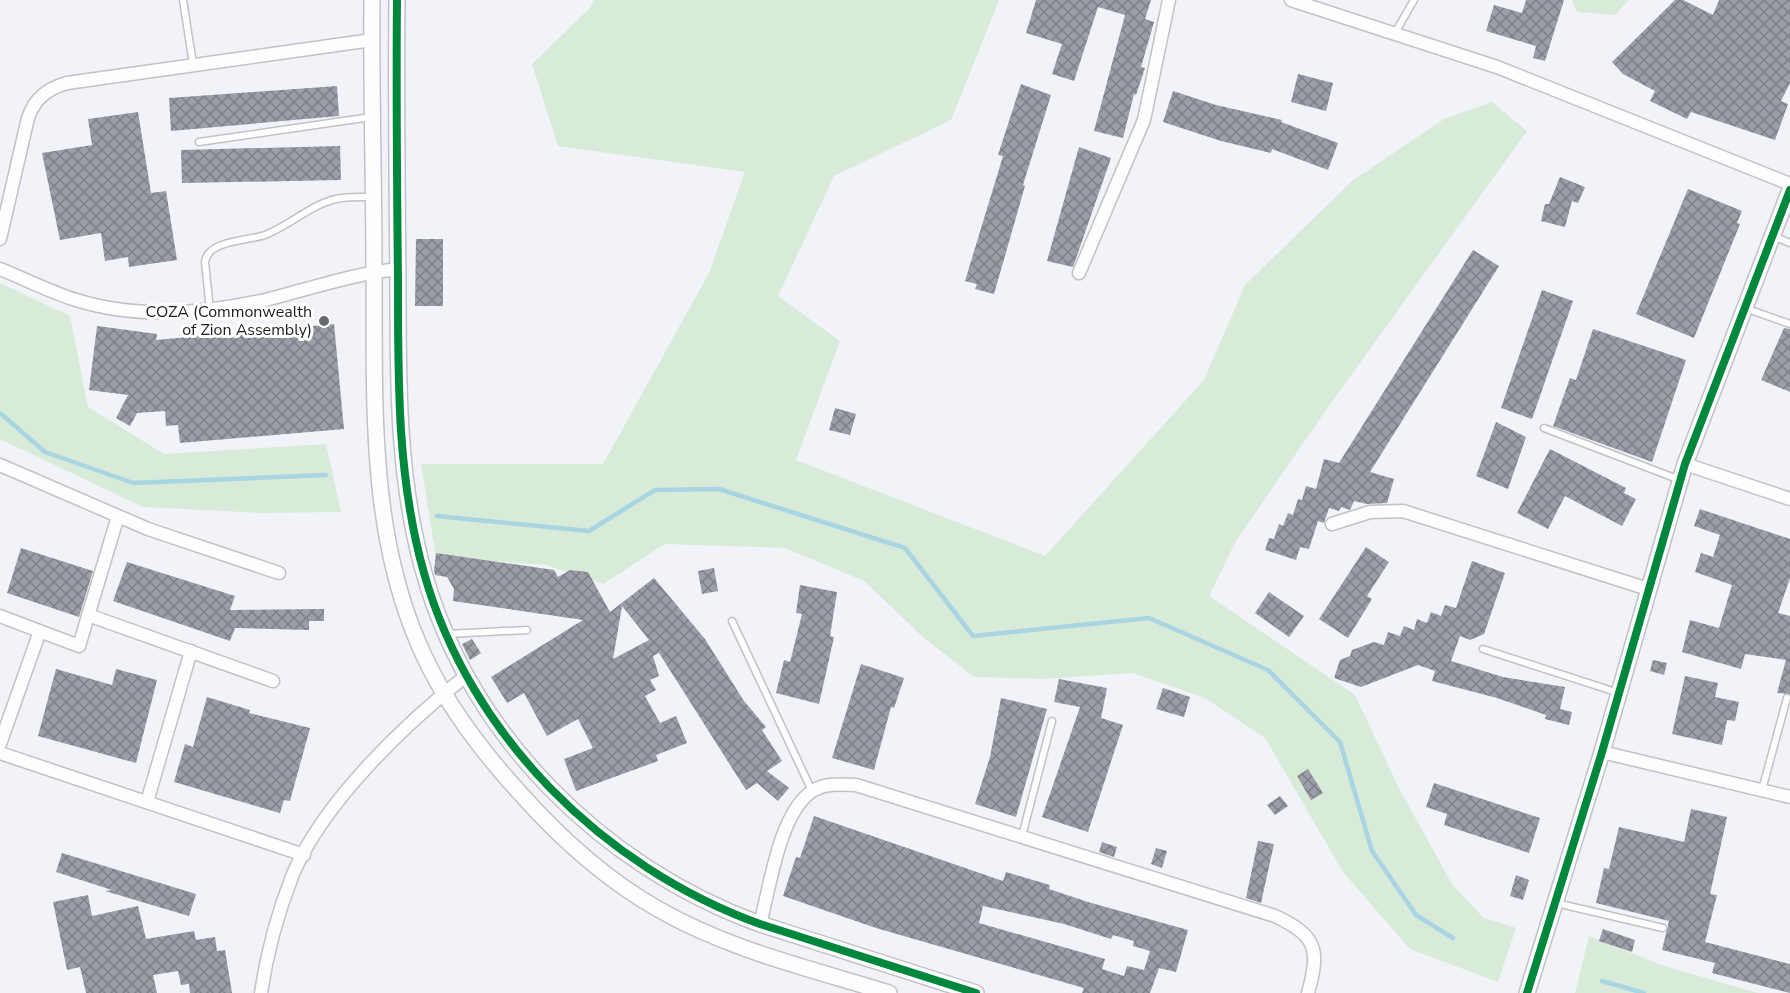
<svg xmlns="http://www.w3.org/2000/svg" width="1790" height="993" font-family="'Nunito Sans',sans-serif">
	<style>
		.grass { fill: #d8ebd9 }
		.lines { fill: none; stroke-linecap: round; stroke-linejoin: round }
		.stream { stroke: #a9d4e1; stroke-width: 4.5 }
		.building { fill: url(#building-cross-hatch); fill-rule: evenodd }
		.service-casing { stroke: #c0c2c5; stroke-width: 9 }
		.minor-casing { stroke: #c0c2c5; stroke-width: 15 }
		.tertiary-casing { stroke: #c0c2c5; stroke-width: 18 }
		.service { stroke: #fdfdfe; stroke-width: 6 }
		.minor { stroke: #fdfdfe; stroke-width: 12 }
		.tertiary { stroke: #fdfdfe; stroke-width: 15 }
		.cycleway-casing { stroke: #fff; stroke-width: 11 }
		.cycleway { stroke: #00873e; stroke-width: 8 }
		.poi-dot { fill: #67696c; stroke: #fff; stroke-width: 2 }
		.labels { text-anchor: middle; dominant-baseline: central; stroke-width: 6; stroke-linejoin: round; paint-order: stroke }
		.poi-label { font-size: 16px; fill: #1d1e21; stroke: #fff; text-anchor: end }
	</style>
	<defs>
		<pattern id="building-cross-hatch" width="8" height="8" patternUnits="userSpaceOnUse" patternTransform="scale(1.5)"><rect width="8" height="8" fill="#9b9ea8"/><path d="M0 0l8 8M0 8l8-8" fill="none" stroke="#7e8088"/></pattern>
	</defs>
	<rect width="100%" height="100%" fill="#f1f3f8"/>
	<!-- grass -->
	<path class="grass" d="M594,0H999L951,120L834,176L778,296L840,341L796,460L1045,556L1204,380L1245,285L1352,181L1444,119L1492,102L1527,131L1326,410L1236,541L1209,596L1355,695L1399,788L1453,886L1484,918L1516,928L1498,982L1410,949L1343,872L1265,738L1205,698L1133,673L1045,679L974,677L924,638L864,581L785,548L665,544L603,584L546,565L436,557L421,464H603L709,273L745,172L558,146L532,64L591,7Z
		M1572,0H1629L1615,15L1577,12Z
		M0,283L70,316L88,407L164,454L326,444L341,512L262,513L143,507L0,439Z
		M1589,936L1661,965L1758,993H1575Z"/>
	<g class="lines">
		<!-- stream -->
		<path class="stream" d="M0,413L45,452L133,483L326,475
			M437,516L589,531L655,490L719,489L905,548L973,636L1149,618L1268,670L1340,742L1372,851L1416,915L1453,938
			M1602,981L1644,993"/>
	</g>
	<!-- building -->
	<path class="building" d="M1036,0H1151L1145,19L1154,22L1141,67L1145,68L1136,95L1134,94L1123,138L1094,131L1125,15L1098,7L1074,81L1052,74L1062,44L1026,33Z
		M1526,0H1564L1545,61L1533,58L1536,46L1486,31L1494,5L1522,13Z
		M1675,0H1683L1713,15L1719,0H1790V83L1781,101L1788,104L1775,140L1691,112L1687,119L1650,101L1655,91L1623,74L1612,62Z
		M1298,74L1333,83L1326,111L1291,102Z
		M1021,84L1051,95L1023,185L1025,186L994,294L975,289L977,284L965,281L1003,156L998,155Z
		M337,86L339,116L171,131L169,98Z
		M1173,91L1216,105L1282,120L1281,122L1338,143L1328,170L1272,149L1271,153L1221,141L1163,122Z
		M138,112L151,193L166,191L177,260L129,267L128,257L105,261L101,233L60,240L42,153L92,145L88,119Z
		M340,146L341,180L182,183L181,150Z
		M1079,147L1111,158L1073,267L1047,261Z
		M1560,177L1585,187L1578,203L1572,201L1565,227L1541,221L1545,204H1549Z
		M1688,189L1742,211L1737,223L1740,224L1694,338L1636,314Z
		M416,239H443V306H415Z
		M1473,250L1499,266L1370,472L1394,479L1387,503L1367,504L1354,501L1350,510L1341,507L1339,511L1329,508L1324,523L1318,521L1309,549L1300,547L1296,560L1265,550L1269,538L1274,539L1279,524L1283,526L1288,513L1293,515L1298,499L1302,500L1306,486L1316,489L1324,459L1339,463Z
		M1542,290L1573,301L1532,419L1501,408Z
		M334,324L344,429L180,443L178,425L166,426L165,411L137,413L130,426L116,418L128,395L89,390L97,326L157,334L156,340Z
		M1784,328L1790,329V392L1761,380Z
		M1593,329L1686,360L1652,462L1553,426L1570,378L1576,380Z
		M835,408L856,414L850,435L829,430Z
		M1496,422L1526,437L1508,489L1476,476Z
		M1550,449L1626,488L1624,493L1636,499L1622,526L1565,496L1548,529L1517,513Z
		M1700,509L1790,539V578L1778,613L1790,616V694L1777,693L1786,660L1745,654L1741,669L1682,652L1690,620L1719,628L1732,585L1695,572L1701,553L1713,557L1720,535L1694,526Z
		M1366,547L1389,562L1367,596L1372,599L1348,638L1319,619Z
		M21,548L93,571L79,617L7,593Z
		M436,553L554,570L558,577L570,570L588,572L610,612L654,578L705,639L744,701L766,727L762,730L782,761L767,771L789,788L778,801L757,783L746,790L659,653L653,656L659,676L650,680L656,690L645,696L660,723L676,716L687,743L656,755L658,761L576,791L564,759L593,748L578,719L547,736L524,693L507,703L491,677L583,620L453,601L454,589L447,577L435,575L434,571ZM622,606L649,640L613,659Z
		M1472,561L1505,573L1484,634L1470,640L1460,636L1451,661L1503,677L1565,687L1560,709L1572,712L1569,725L1545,719L1546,715L1497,698L1432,681L1435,671L1418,665L1361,687L1334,678L1340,660L1350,656L1352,650L1374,642L1384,645L1388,632L1400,636L1404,626L1414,630L1417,619L1427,623L1431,612L1441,616L1445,605L1456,608Z
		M127,562L235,596L230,610L324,609V621H309V630L235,628L230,641L113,601Z
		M714,568L718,591L702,594L698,571Z
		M800,585L837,592L830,636L834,637L819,704L776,693L784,660L790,662L802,614L796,613Z
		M1269,592L1304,616L1289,637L1255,613Z
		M472,639L481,653L470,660L462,644Z
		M1653,660L1667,663L1664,675L1650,671Z
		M861,664L904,678L894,708L891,707L874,770L832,758Z
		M56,669L112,685L116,669L157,680L136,763L38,736Z
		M1685,676L1718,683L1715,697L1739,702L1735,721L1727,720L1722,745L1672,734Z
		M1059,679L1107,688L1101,718L1123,725L1088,832L1042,817L1080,707L1054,702Z
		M1163,688L1190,697L1184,717L1156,709Z
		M207,697L250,710L249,713L310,728L290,801L284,800L280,813L174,782L185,744L193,747Z
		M1001,698L1047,709L1016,817L975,804L990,757Z
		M1308,769L1323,793L1311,800L1297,776Z
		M1434,783L1540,818L1529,853L1444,825L1447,814L1426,807Z
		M1280,796L1288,806L1275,815L1267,805Z
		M1691,809L1727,817L1710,894L1717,895L1705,942L1790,964V993L1712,973L1715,963L1662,950L1669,921L1596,903L1604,868L1609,869L1619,827L1684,842Z
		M814,816L1003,881L1006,872L1050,885L1049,889L1088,902L1188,930L1176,972L1159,968L1150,993H1082L1084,988L876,928L783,896L796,857L800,858ZM983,906L1064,924L1111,939L1113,935L1134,941L1133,946L1150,951L1144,970L1127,966L1124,976L1102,969L1105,959L979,923Z
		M1258,841L1274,844L1261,903L1246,898Z
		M1102,842L1117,847L1114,857L1099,852Z
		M1156,848L1167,851L1162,868L1151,864Z
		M62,853L196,894L189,916L105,891L112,890L56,872Z
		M1516,875L1529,880L1523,900L1510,896Z
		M88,895L92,916L138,906L146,939L194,931L196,940L215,937L217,951L225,950L232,993H190L189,984L181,985L178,971L153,975L157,993H86L80,967L67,970L53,902Z
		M1603,929L1635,940L1632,952L1599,941Z"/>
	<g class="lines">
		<defs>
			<path id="service" d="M183,0L193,64
				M1395,33L1414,0
				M199,142L371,117
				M1773,236L1790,243
				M1745,308L1790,324
				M210,310L205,262C208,240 247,241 265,235C289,226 312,204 336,199C347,196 361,197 373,197
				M1544,428L1680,480
				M732,621L812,791
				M448,634L527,630
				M1483,649L1619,693
				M1762,790L1787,698
				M1022,836L1052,721
				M1556,903L1663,928"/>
			<path id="minor" d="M1291,0L1497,67L1790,184
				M0,239L28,118C35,98 47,89 67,83L372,40
				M0,269C25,279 50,292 76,300C137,319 203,314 265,300C309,289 352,274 398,269
				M1079,273L1144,120L1169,0
				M1685,464L1790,499
				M0,465L148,529L279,573
				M1332,524L1370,512L1403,511L1648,589
				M88,615L273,681
				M0,616L79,646L118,516
				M0,744L40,631
				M1602,752L1790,797
				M0,753L304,855
				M147,802L191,651
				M760,924C770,887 779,815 811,792C823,783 841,784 856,785L1275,916C1317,936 1320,949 1308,993
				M261,993C267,952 278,912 293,874C324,801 406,723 467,675"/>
			<path id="tertiary" d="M372,0C371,91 374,181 374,272C375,394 368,524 417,640C440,696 478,747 519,792C559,837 605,879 658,909C729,950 812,969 889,993
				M397,0C396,94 397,188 398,282C398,380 397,478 424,573C470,736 603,867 760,924L976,993
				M1527,993L1602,752L1685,464L1790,190"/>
		</defs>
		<!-- service casing -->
		<use href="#service" class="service-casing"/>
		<!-- minor casing -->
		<use href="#minor" class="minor-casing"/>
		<!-- tertiary casing -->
		<use href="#tertiary" class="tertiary-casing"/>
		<!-- service -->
		<use href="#service" class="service"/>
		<!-- minor -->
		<use href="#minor" class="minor"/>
		<!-- tertiary -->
		<use href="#tertiary" class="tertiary"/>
		<defs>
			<path id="cycleway" d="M397,0C396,94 397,188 398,282C398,380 397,478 424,573C470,736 603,867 760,924L976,993
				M1527,993L1602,752L1685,464L1790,190"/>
		</defs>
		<!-- cycleway casing -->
		<use href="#cycleway" class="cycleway-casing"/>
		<!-- cycleway -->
		<use href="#cycleway" class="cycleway"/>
	</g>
	<!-- markers -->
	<circle class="poi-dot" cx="324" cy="321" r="6"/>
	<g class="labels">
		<!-- poi labels -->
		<g class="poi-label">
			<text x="312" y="312">COZA (Commonwealth<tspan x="312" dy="18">of Zion Assembly)</tspan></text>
		</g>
	</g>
</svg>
